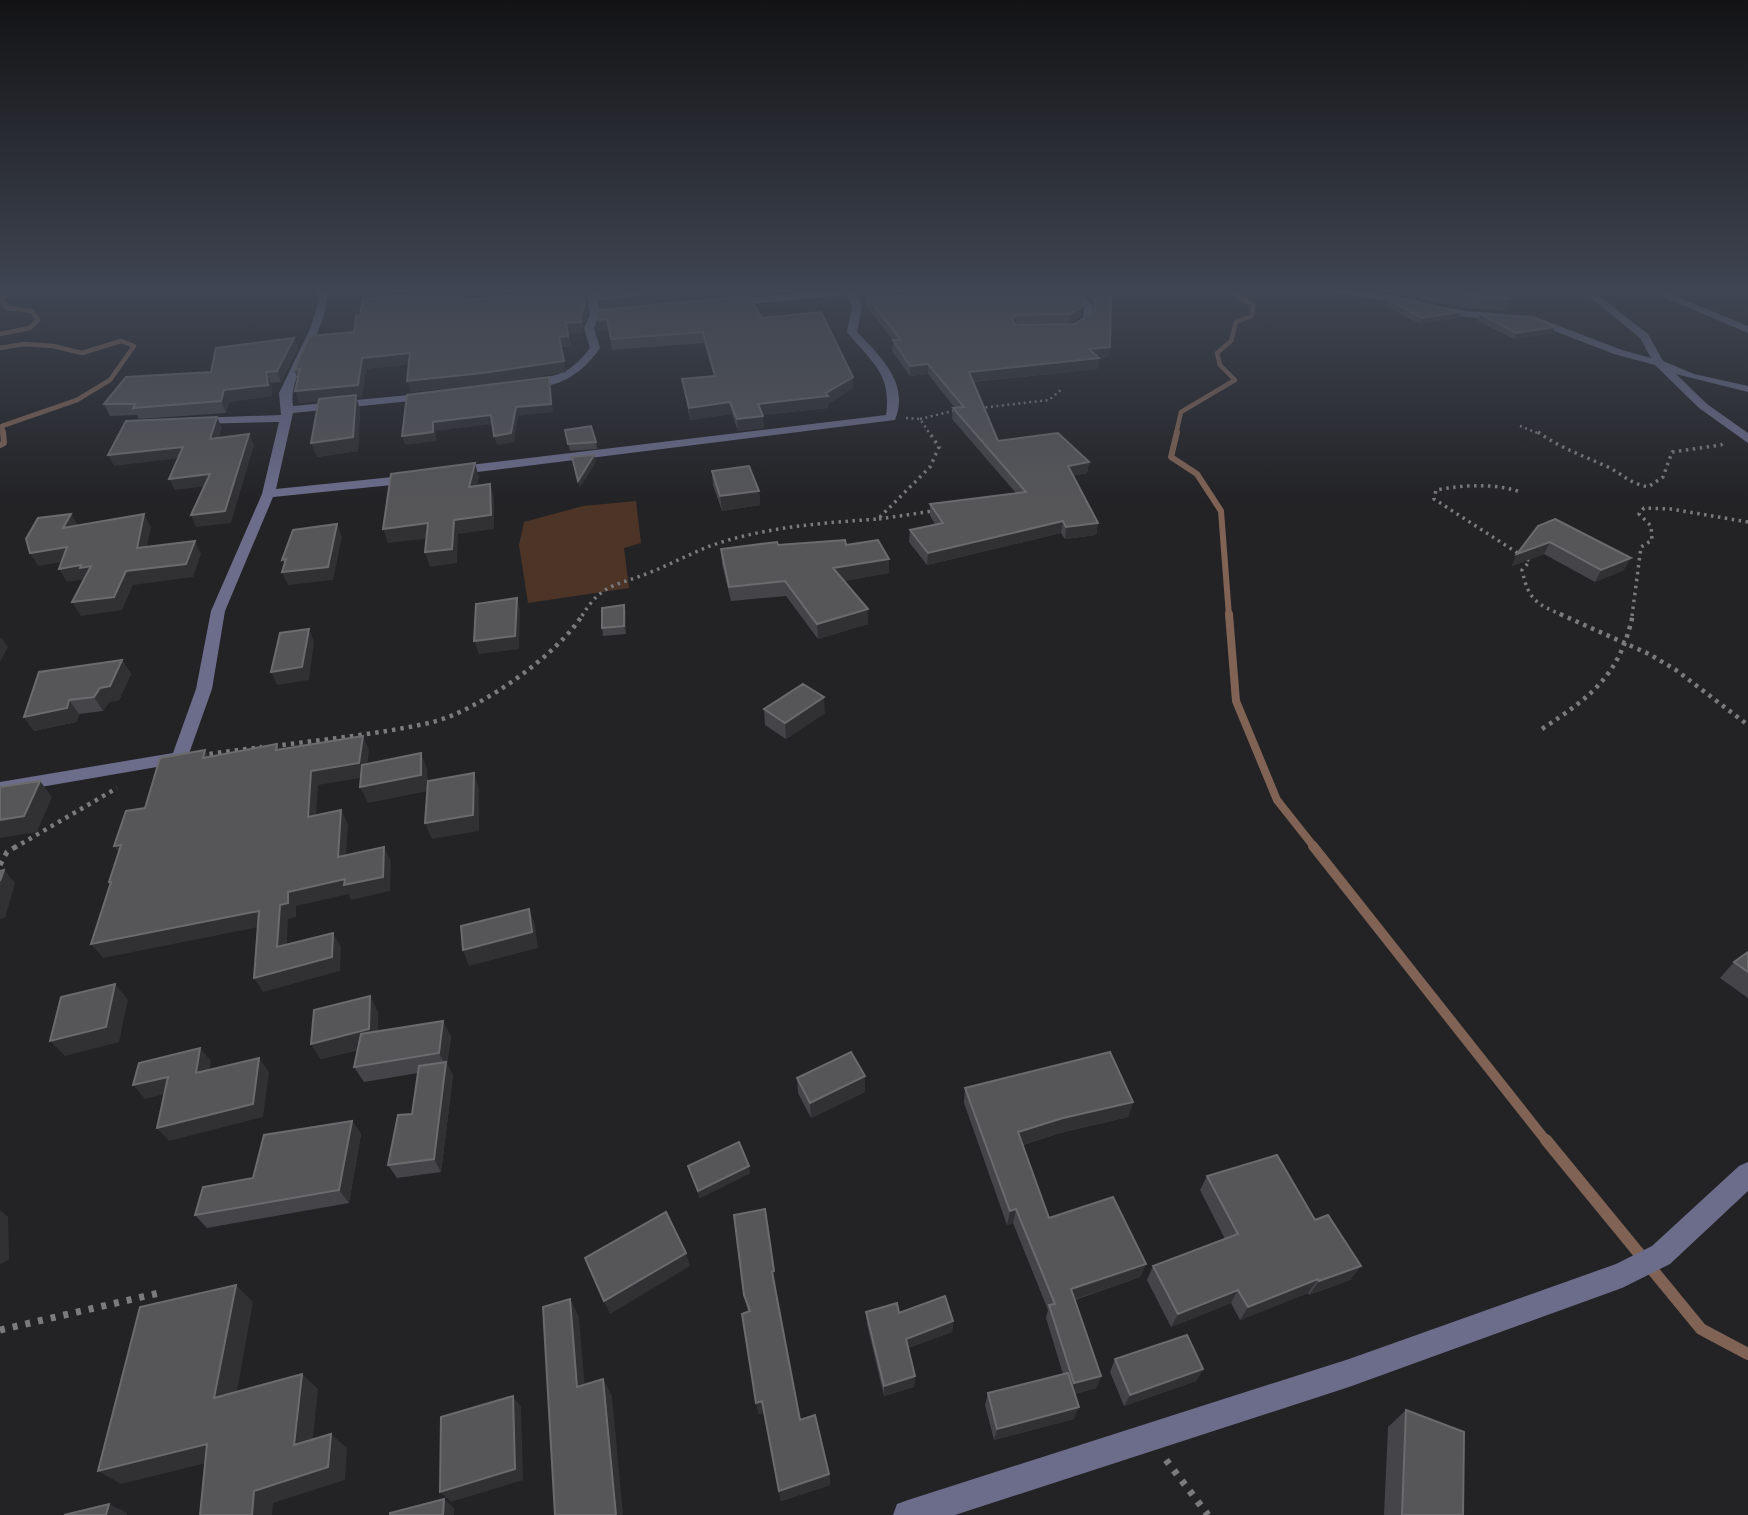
<svg xmlns="http://www.w3.org/2000/svg" width="1748" height="1515" font-family="'Exo 2',sans-serif">
	<style>
		.green { fill: #4c3427 }
		.lines { fill: none; stroke-linecap: round; stroke-linejoin: round }
		.stream-far4 { stroke: #806354; stroke-width: 4.5 }
		.stream-far3 { stroke: #806354; stroke-width: 6 }
		.stream-far2 { stroke: #806354; stroke-width: 8 }
		.stream-far1 { stroke: #806354; stroke-width: 10 }
		.stream { stroke: #806354; stroke-width: 12 }
		.path-far4 { stroke: #7b7b7e; stroke-width: 2.5; stroke-dasharray: 2 3.5; stroke-linecap: butt }
		.path-far3 { stroke: #7b7b7e; stroke-width: 3.5; stroke-dasharray: 2.5 4.5; stroke-linecap: butt }
		.path-far2 { stroke: #7b7b7e; stroke-width: 4.5; stroke-dasharray: 3.5 5; stroke-linecap: butt }
		.path-far1 { stroke: #7b7b7e; stroke-width: 5; stroke-dasharray: 4.5 6; stroke-linecap: butt }
		.path { stroke: #7b7b7e; stroke-width: 7; stroke-dasharray: 5 8; stroke-linecap: butt }
		.minor { fill: #6c6d8b; fill-rule: evenodd }
		.wall { fill: #454549 }
		.shaded-wall { fill: #313134 }
		.building { fill: #565659; stroke: #6b6b6e; stroke-width: 2 }
	</style>
	<rect width="100%" height="100%" fill="#232326"/>
	<!-- green -->
	<path class="green" d="M636,501L641,543L624,548L629,588L528,603L519,545L524,522L583,506Z"/>
	<g class="lines">
		<!-- stream-far4 -->
		<path class="stream-far4" d="M0,299L7,308L32,311L38,320L30,328L0,334
			M0,299L13,289
			M0,348L24,344L53,346L82,353L121,341L134,346L110,380L77,400L2,426L3,434
			M1176,434L1181,412L1235,380L1220,365L1217,353L1231,341L1236,322L1252,316L1253,305L1225,289"/>
		<!-- stream-far3 -->
		<path class="stream-far3" d="M1177,432L1171,457L1197,474L1221,511L1229,616
			M0,445L4,443L3,432"/>
		<!-- stream-far2 -->
		<path class="stream-far2" d="M1229,614L1236,701L1277,800L1315,848"/>
		<!-- stream-far1 -->
		<path class="stream-far1" d="M1313,846L1547,1142"/>
		<!-- stream -->
		<path class="stream" d="M1546,1140L1701,1329L1748,1354"/>
		<!-- path-far4 -->
		<path class="path-far4" d="M980,408L1049,400L1063,388
			M906,418L920,419L930,434
			M920,419L957,410
			M1520,426L1540,434"/>
		<!-- path-far3 -->
		<path class="path-far3" d="M1538,432C1560,448 1584,456 1608,467C1624,475 1629,483 1648,487L1663,477L1672,452L1721,445L1726,441
			M1518,491C1490,483 1465,485 1436,490L1434,499L1530,561L1522,570C1529,601 1536,604 1565,616
			M879,519L933,511
			M582,616C602,582 618,586 651,572C671,564 690,554 710,546C764,527 821,523 878,519L930,467L939,447L929,432
			M1632,616L1641,547L1652,540L1651,526L1639,514L1644,508L1671,509L1748,522"/>
		<!-- path-far2 -->
		<path class="path-far2" d="M1560,614L1649,654L1676,670L1748,725
			M1542,729C1592,696 1620,675 1633,614
			M274,746C327,739 381,734 433,722C479,710 558,655 583,614
			M201,755L262,747
			M14,848L117,788"/>
		<!-- path-far1 -->
		<path class="path-far1" d="M0,865L7,852L17,846"/>
		<!-- path -->
		<path class="path" d="M0,1330L159,1293
			M1166,1460L1208,1515"/>
		<!-- minor -->
		<path class="minor" d="M317,289H327C330,332 287,371 293,406L430,393L436,396L430,399L293,413L276,489L412,475L418,479L412,483L273,497L225,611L212,689L186,762L0,794V782L173,753L196,689L211,611L262,494L279,422L195,424L189,421L195,418L281,415L279,393L310,329L318,303Z
			M586,289H596L600,315L594,328L600,348C582,374 557,391 523,386V382C556,375 568,377 590,348L584,328L590,315Z
			M844,289H882L856,294L862,306L857,332C880,356 910,383 895,420L453,475L447,471L453,467L886,415C892,373 871,362 847,332L852,306L847,295L728,306L723,303L728,300Z
			M1069,289H1078L1094,307L1091,321L1073,332L1068,329L1083,318L1084,307Z
			M1309,289H1341L1400,296L1430,305L1466,311L1533,316L1622,350L1651,358L1640,338L1580,289H1590L1648,334L1663,361L1694,374L1748,386V392L1676,374L1707,404L1748,433V443L1699,408L1655,365L1614,354L1531,322L1466,317L1429,311L1399,302Z
			M1645,289H1658L1748,326V333Z
			M1748,1162V1191L1670,1264L1622,1288L1349,1387L955,1515H893L897,1504L908,1500L1349,1359L1616,1264L1652,1246L1739,1166Z"/>
	</g>
	<!-- wall -->
	<path class="wall" d="M442,289H469V299L516,294L514,289H583L587,315L582,327L583,332L568,334L571,346L561,347L566,372L486,384L411,392L409,364L366,369L362,397H356L360,409L358,451L317,457L319,401L299,403L298,379L294,370L354,332L445,292Z
		M948,289H1075L1081,316L1069,323L1017,325L1075,324L1094,312V303L1083,289H1111L1110,347L1108,357L1099,358L1098,369L973,382L998,441L1089,462L1087,473L1073,476L1098,523L1096,535L1065,539L1061,533L927,565L909,542L910,530L935,524L930,516V504L1016,493L952,419L953,408H955L928,374L910,376L892,351L893,340L865,305V295L874,294L894,296L949,290Z
		M1424,289H1489L1512,299L1507,311L1466,308L1420,299Z
		M1387,299L1461,312L1458,318L1420,324L1385,306Z
		M1480,314L1552,333L1514,339L1478,321Z
		M762,318L853,388L828,404V408L762,415L764,428L738,431L732,414L690,420L682,379L714,376L704,343L612,350L609,329L598,331L596,320Z
		M294,338L298,349L281,382L271,383L272,396L229,402L226,413L139,419L137,415L110,416L104,404L211,372Z
		M565,430L596,442L597,449L570,451Z
		M712,471L759,491L760,505L722,511L713,485Z
		M1538,526L1624,570L1595,582L1544,554L1512,566L1517,554Z
		M778,545H846L889,559V573L844,581L868,624L818,639L786,596L731,601L722,564L721,549Z
		M624,605L626,613V634L603,636L602,628Z
		M122,660L131,674L119,700L109,702L103,711L79,714L76,722L34,731L24,717Z
		M764,709L825,713L786,739L765,725Z
		M1748,952V998L1720,978L1734,962Z
		M378,1012V1031L451,1036L447,1064L453,1075L441,1172L397,1178L388,1165L412,1114L418,1073L364,1082L354,1067L358,1050L321,1059L311,1044Z
		M797,1078L865,1092L811,1118L798,1093Z
		M965,1088L1133,1102L1128,1117L1060,1133L1023,1145L1049,1218L1146,1264L1140,1277L1075,1300L1101,1376L1096,1388L1075,1394L1074,1419L994,1440L985,1405L988,1393L1063,1374L1046,1318L1048,1310L1013,1223L1007,1225L964,1103Z
		M352,1121L361,1134L349,1203L207,1228L195,1215L253,1178Z
		M688,1166L750,1173L700,1198L690,1173Z
		M1207,1176L1315,1220L1361,1266L1350,1280L1309,1295L1308,1293L1240,1320L1231,1303L1171,1327L1147,1280L1153,1266L1225,1239L1200,1190Z
		M734,1215L776,1285H775L800,1420L829,1474L830,1485L781,1501L764,1413L759,1414L756,1403L748,1312L744,1295Z
		M866,1312L899,1313L953,1321L952,1332L908,1348L915,1376L914,1387L884,1396L867,1324Z
		M1115,1359L1203,1369L1196,1381L1124,1406L1110,1372Z
		M1406,1410L1463,1515H1384L1388,1427Z"/>
	<!-- shaded-wall -->
	<path class="shaded-wall" d="M467,289H469L470,310L467,300Z
		M583,289L587,315L582,327L580,316Z
		M703,289H743V296L601,309L600,299Z
		M1082,307L1081,316L1069,323L1070,314Z
		M1461,312L1458,318L1420,324L1422,318Z
		M1018,315L1017,324L1011,328L1012,318Z
		M607,319L609,329L598,331L596,320Z
		M581,322L583,332L568,334L566,323Z
		M1555,327L1552,333L1514,339L1516,333Z
		M568,336L571,346L561,347L559,337Z
		M294,338L298,349L281,382L277,371Z
		M1110,347L1108,357L1088,359L1089,349Z
		M410,353L413,364L366,369L362,397H356L360,409L358,451L317,457L311,443L356,397L299,403L295,391L362,358Z
		M1099,358L1098,369L968,382L969,372Z
		M564,361L566,372L486,384L411,392L407,381Z
		M928,364V374L910,376V366Z
		M266,372L271,383L272,396L229,402L226,413L221,401L224,390Z
		M549,377L551,385L553,412L518,416L514,442L497,445L494,436L516,407Z
		M853,377V388L828,404V408L759,415L758,404L826,393Z
		M730,402L732,414L690,420L689,408Z
		M491,415L494,424L436,431V441L405,445L402,436L433,422Z
		M763,416L764,428L738,431L737,419Z
		M217,417L222,428L215,450L210,439Z
		M249,434L254,445L231,523L196,527L191,515Z
		M183,447L188,457L114,466L108,455Z
		M594,455L596,462L580,488L578,481Z
		M1089,462L1087,473L1066,477L1068,466Z
		M475,463L479,477L473,501L469,487Z
		M210,474L215,485L175,490L169,479Z
		M490,484L494,498V529L458,534L457,563L430,567L425,552L454,520Z
		M759,491L760,505L722,511L720,496Z
		M71,514L79,527L63,528Z
		M144,514L151,527L144,561L137,548Z
		M1063,521L1061,533L927,565L928,553Z
		M428,523L432,538L388,543L383,529Z
		M1098,523L1096,535L1065,539L1066,527Z
		M337,524L342,537L333,580L288,585L282,572L287,571L282,560Z
		M195,541L201,554L193,577L133,585L122,610L81,616L72,602L126,571Z
		M1550,542L1544,554L1512,566L1517,554Z
		M67,547L75,560L38,566L30,553Z
		M1631,558L1624,570L1595,582L1601,570Z
		M889,559V573L834,583L833,568Z
		M81,565L91,566L86,579L67,582L59,569Z
		M517,598L520,610L519,649L479,654L474,641Z
		M624,605L626,613V634L624,626Z
		M868,609V624L818,639L817,624Z
		M309,629L314,642L309,680L277,685L271,672Z
		M1,637L8,647L0,662V639Z
		M122,660L131,674L119,700L109,702L103,711L94,697L100,688Z
		M824,697L825,713L786,739L785,723Z
		M69,700L79,714L76,722L34,731L24,717Z
		M363,736L369,750L366,777L318,785L315,831L308,817L311,771Z
		M205,750L213,764L203,758Z
		M421,753L427,769L428,791L368,803L360,787Z
		M474,773L479,789V831L432,839L425,823Z
		M40,781L52,797L37,832L0,838V820Z
		M341,810L348,824L345,871L338,857Z
		M121,845L124,860L114,846Z
		M384,847L391,861L390,891L351,900L349,894L296,906V917L288,919L286,961L277,947L280,905L288,892Z
		M4,870L15,883L5,918L0,919V881Z
		M529,909L535,925L538,948L469,966L463,950Z
		M259,911L268,925L103,958L91,944Z
		M333,933L341,947L340,971L263,992L254,978Z
		M115,984L128,1000L119,1042L65,1056L50,1041Z
		M370,996L378,1012V1045L321,1059L311,1044Z
		M443,1021L451,1036L447,1064L453,1075L441,1172L434,1159L446,1067L439,1053Z
		M200,1048L211,1061L207,1087L196,1073Z
		M259,1058L269,1072L263,1117L169,1141L157,1128Z
		M865,1076V1092L811,1118L810,1103Z
		M168,1077L179,1090L145,1099L133,1085Z
		M1133,1102L1128,1117L1060,1133L1015,1147L1018,1132L1063,1118Z
		M352,1121L361,1134L349,1203L339,1190Z
		M749,1166L750,1173L700,1198L698,1191Z
		M765,1209L776,1285H774L772,1272Z
		M1016,1209L1013,1223L1007,1225L1010,1211Z
		M0,1210L8,1217L9,1260L0,1264Z
		M686,1253L690,1266L610,1314L604,1301Z
		M1146,1264L1140,1277L1067,1302L1071,1289Z
		M1361,1266L1350,1280L1309,1295L1319,1281Z
		M1318,1279L1308,1293L1240,1320L1248,1307Z
		M236,1285L253,1302L233,1413L214,1398Z
		M1238,1290L1231,1303L1171,1327L1178,1314Z
		M570,1299L579,1317L586,1403L577,1387Z
		M953,1321L952,1332L905,1349L906,1339Z
		M1203,1369L1196,1381L1124,1406L1130,1395Z
		M302,1374L318,1389L311,1459L294,1445Z
		M915,1376L914,1387L884,1396V1386Z
		M1101,1376L1096,1388L1070,1395L1074,1383Z
		M603,1379L612,1396L623,1515H616Z
		M513,1396L521,1407L523,1480L451,1502L440,1492Z
		M762,1401L764,1413L759,1414L756,1403Z
		M1079,1407L1074,1419L994,1440L997,1429Z
		M331,1434L347,1448L345,1480L273,1503L272,1515H252L254,1491Z
		M207,1444L227,1458L121,1484L98,1471Z
		M829,1474L830,1485L781,1501L779,1491Z
		M444,1499L454,1508V1515H443Z
		M109,1504L127,1513V1515H106Z"/>
	<!-- building -->
	<path class="building" d="M451,289H467V300L518,294L516,289H583L585,304L580,316L581,322L566,323L568,336L559,337L564,361L483,373L407,381L410,353L362,358L358,385L295,391L300,369L294,370L310,336L354,332L356,316L360,315L363,299L453,291Z
		M598,289H703L600,299Z
		M874,289H894V296L957,289H1075L1083,298L1082,307L1070,314L1018,315L1012,318L1015,325L1075,324L1095,311V294L1091,289H1111L1110,347L1089,349L1099,358L969,372L998,441L1058,433L1089,462L1068,466L1098,523L1066,527L1063,521L928,553L910,530L943,523L930,504L1026,492L953,408L964,407L928,364L910,366L893,340H901L865,295L874,294Z
		M1435,289H1489L1512,299L1471,296Z
		M749,296L762,318L821,312L853,377L826,393L828,396L758,404L763,416L737,419L730,402L689,408L682,379L715,376L703,332L611,339L607,319L596,320L599,310Z
		M1400,298L1461,312L1422,318L1387,299Z
		M1480,314L1533,318L1555,327L1516,333Z
		M294,338L277,371L266,372L268,385L224,390L221,401L133,408L135,404H104L126,377L211,372L216,348Z
		M549,377L551,404L516,407L511,433L494,436L491,415L433,422V432L402,436L407,395Z
		M356,395L353,437L311,443L319,399Z
		M217,417L210,439L249,434L225,511L191,515L210,474L169,479L183,447L108,455L126,421Z
		M591,426L596,442L568,444L565,430Z
		M594,455L578,481L572,457Z
		M475,463L469,487L490,484L491,515L454,520L452,549L425,552L428,523L383,529L391,474Z
		M749,466L759,491L720,496L712,471Z
		M71,514L63,528L144,514L137,548L195,541L186,564L126,571L114,597L72,602L91,566L80,568L81,565L59,569L67,547L30,553L26,539L38,518Z
		M1555,519L1631,558L1601,570L1550,542L1517,554L1538,526Z
		M337,524L328,567L282,572L286,559L282,560L293,530Z
		M845,540L846,545L878,540L889,559L833,568L868,609L817,624L785,581L729,587L721,549L777,542L778,545Z
		M517,598L515,636L474,641L476,604Z
		M624,605V626L602,628V608Z
		M309,629L302,667L271,672L280,633Z
		M122,660L110,686L100,688L94,697L69,700L67,708L24,717L39,672Z
		M803,684L824,697L785,723L764,709Z
		M363,736L359,763L311,771L308,817L341,810L338,857L384,847L383,877L344,885L345,879L288,892V903L280,905L277,947L333,933L332,957L254,978L259,911L91,944L111,882H109L121,845L114,846L126,811L145,808L160,758L205,750L203,758L277,744L276,750Z
		M421,753V775L360,787L362,765Z
		M474,773L473,815L425,823L428,781Z
		M40,781L24,816L0,820V787Z
		M4,870L0,881V871Z
		M529,909L532,932L463,950L461,926Z
		M1748,952V972L1734,962Z
		M115,984L106,1027L50,1041L61,997Z
		M370,996L369,1029L311,1044L314,1010Z
		M443,1021L439,1053L354,1067L361,1034Z
		M200,1048L196,1073L259,1058L253,1104L157,1128L168,1077L133,1085L139,1063Z
		M851,1052L865,1076L810,1103L797,1078Z
		M1110,1052L1133,1102L1063,1118L1018,1132L1049,1218L1113,1197L1146,1264L1071,1289L1101,1376L1074,1383L1049,1305L1055,1304L1016,1209L1010,1211L965,1088Z
		M446,1062L434,1159L388,1165L398,1115L412,1114L419,1066Z
		M352,1121L339,1190L195,1215L203,1187L253,1178L264,1135Z
		M739,1142L749,1166L698,1191L688,1166Z
		M1277,1155L1315,1220L1328,1215L1361,1266L1319,1281L1318,1279L1248,1307L1238,1290L1178,1314L1153,1266L1238,1234L1207,1176Z
		M765,1209L774,1271L772,1272L800,1420L815,1415L829,1474L779,1491L762,1401L756,1403L742,1314L750,1311L744,1295L734,1215Z
		M666,1212L686,1253L604,1301L585,1258Z
		M236,1285L214,1398L302,1374L294,1445L331,1434L328,1467L254,1491L252,1515H200L207,1444L98,1471L140,1307Z
		M945,1296L953,1321L906,1339L915,1376L884,1386L866,1312L897,1303L899,1313Z
		M570,1299L577,1387L603,1379L616,1515H555L543,1307Z
		M1187,1335L1203,1369L1130,1395L1115,1359Z
		M1068,1373L1079,1407L997,1429L988,1393Z
		M513,1396L515,1469L440,1492L441,1417Z
		M1406,1410L1464,1432L1463,1515H1402Z
		M444,1499L443,1515H390V1513Z
		M109,1504L106,1515H64Z"/>
	<!-- sky -->
	<linearGradient id="sky" x2="0" y2="1"><stop stop-color="#131315"/><stop offset="0.58" stop-color="#3f4552"/><stop offset="1" stop-color="#3f4552" stop-opacity="0"/></linearGradient>
	<rect width="1748" height="501" fill="url(#sky)"/>
</svg>
